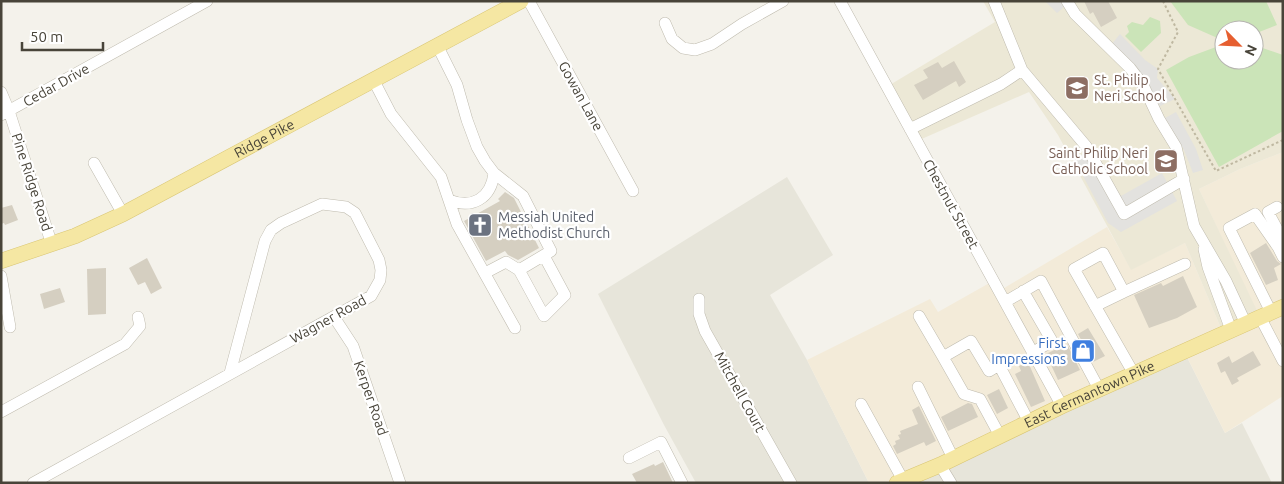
<svg xmlns="http://www.w3.org/2000/svg" width="1284" height="484" font-family="Ubuntu,sans-serif">
	<style>
		.residential { fill: #e7e5da }
		.commercial { fill: #f3ebd9 }
		.education { fill: #ece8d6; fill-rule: evenodd }
		.green { fill: #cbe4b8 }
		.parking { fill: #e3e2df }
		.building { fill: #d5cfc1 }
		.lines { fill: none; stroke-linecap: round; stroke-linejoin: round }
		.minor-casing { stroke: #bfbbae; stroke-width: 12 }
		.major-casing { stroke: #d9c674; stroke-width: 16 }
		.path { stroke: #bfb8a1; stroke-width: 2; stroke-dasharray: 2.5 2.5; stroke-linecap: butt }
		.minor { stroke: #fff; stroke-width: 11 }
		.major { stroke: #f5e7a3; stroke-width: 15 }
		.labels { text-anchor: middle; dominant-baseline: central; stroke-width: 4.5; stroke-linejoin: round; paint-order: stroke }
		.education-label { font-size: 14px; fill: #785e54; stroke: #fff; text-anchor: start }
		.street-label { font-size: 14px; fill: #484439; stroke: #fff }
		.worship-label { font-size: 14px; fill: #5b616d; stroke: #fff; text-anchor: start }
		.shop-label { font-size: 14px; fill: #366cbe; stroke: #fff; text-anchor: end }
	</style>
	<rect width="100%" height="100%" fill="#f4f2eb"/>
	<!-- residential -->
	<path class="residential" d="M787,177L833,255L770,295L807,360L869,483H696L664,425L598,294Z
		M1184,351L1225,433L1242,423L1272,483H897Z"/>
	<!-- commercial -->
	<path class="commercial" d="M1283,152V396L1225,433L1184,351L897,483H869L807,360L930,299L938,312L993,281L999,291L1107,227L1131,269L1185,243L1223,333L1259,317L1199,189L1240,169Z"/>
	<!-- education -->
	<path class="education" d="M983,1H1283V152L1240,169L1199,189L1260,317L1223,333L1185,243L1131,270L1058,135L1029,92L917,141L888,86L995,22ZM1224,30H1254V60H1224Z"/>
	<!-- green -->
	<path class="green" d="M1170,1H1266L1277,25L1254,34V30H1224V39L1222,40L1188,25Z
		M1150,17L1160,21L1161,33L1141,52L1125,36L1129,32L1127,26L1132,22L1143,25Z
		M1224,44V60H1254V45L1283,55V131L1219,167L1166,70L1189,57Z"/>
	<!-- parking -->
	<path class="parking" d="M1045,1H1071L1057,13Z
		M1120,34L1145,60L1158,69L1157,78L1175,99L1160,106L1137,68L1112,44Z
		M1176,112L1196,149L1203,170L1193,173L1184,150L1165,118Z
		M1092,149L1121,196L1162,173L1177,201L1121,232L1108,223L1074,159Z"/>
	<!-- building -->
	<path class="building" d="M1084,1H1108L1117,18L1101,27L1093,12L1090,14Z
		M954,61L966,82L959,87L956,81L923,100L914,85L928,78L923,70L938,62L942,68Z
		M505,192L514,198L539,248L518,260L508,255L505,251L486,261L464,221L500,201L498,199Z
		M12,205L18,220L5,225L4,223L1,224V208Z
		M1266,243L1277,261L1281,264L1274,268L1278,280L1266,285L1250,253Z
		M147,258L162,288L151,294L145,282L138,285L129,268Z
		M106,268V314L88,315L87,269Z
		M1183,276L1197,307L1177,318L1149,328L1134,295L1161,283L1163,286Z
		M60,288L65,302L44,309L40,294Z
		M1088,328L1105,356L1093,362L1078,334Z
		M1067,344L1080,370L1058,380L1046,354Z
		M1253,351L1261,365L1237,378L1239,381L1232,385L1225,371L1221,373L1217,363L1229,356L1232,363Z
		M1028,362L1045,401L1031,407L1015,374L1021,371L1019,366Z
		M999,389L1008,408L997,414L987,395Z
		M968,403L972,404L978,417L948,431L941,417Z
		M919,406L936,441L926,446L924,442L897,454L893,446L896,444L895,441L900,439L898,435L901,434L900,431L918,424L912,410Z
		M663,462L673,483H637L632,474L654,464L655,466Z"/>
	<g class="lines">
		<defs>
			<path id="minor" d="M529,1L633,191
				M840,1L1062,406
				M994,1L1022,70L1086,146L1124,214L1184,179
				M1067,1L1075,14L1130,68L1143,85L1159,119L1176,147L1194,226L1226,281L1246,324
				M665,23L672,39L683,48L695,50L712,44L742,24L783,1
				M437,45L457,85L467,120L477,147L485,161L494,173L523,196L551,251L519,270
				M374,81L391,114L441,177L457,224L515,328
				M1,92L9,111L52,245
				M1,115L207,1
				M910,129L1001,84L1022,70
				M94,163L123,214
				M449,200C472,209 491,199 494,173
				M1277,207L1268,212L1283,240
				M1204,249L1208,267L1231,330
				M485,273L506,262L519,270L544,316L565,295L544,256
				M1,276L10,327
				M1023,291L1052,341L1032,353
				M699,299V314L705,331L791,483
				M1005,302L1041,281L1099,389
				M1095,306L1124,292
				M1271,312L1229,228L1255,214L1278,247L1283,257
				M919,316L943,357L971,341L989,371L999,365L1029,422
				M334,317L353,346L400,483
				M1260,317L1283,361
				M943,357L964,394L980,399L1000,436
				M1134,374L1074,269L1103,253L1124,292L1185,264
				M918,387L953,458
				M861,404L903,480
				M1,412L125,344L140,326L138,317
				M629,458L661,442L682,483
				M940,465L951,483
				M33,483L371,296L380,280L381,270L379,260L355,213L346,207L322,204L281,223L271,230L265,241L230,373"/>
			<g id="major">
				<path id="s1" d="M1,261L75,236L123,214L521,1"/>
				<path id="s2" d="M897,483L940,465L1062,406L1283,307"/>
			</g>
		</defs>
		<!-- minor casing -->
		<use href="#minor" class="minor-casing"/>
		<!-- major casing -->
		<use href="#major" class="major-casing"/>
		<!-- path -->
		<path class="path" d="M1163,1L1178,32L1158,69L1216,171L1283,140"/>
		<!-- minor -->
		<use href="#minor" class="minor"/>
		<!-- major -->
		<use href="#major" class="major"/>
	</g>
	<!-- icons -->
	<defs>
		<symbol id="school-square" viewBox="-11 -11 22 22"><rect x="-9" y="-9" width="18" height="18" rx="4" fill="#8d6e63" stroke="#fff"/><path d="M0-5L7-2L0 1L-7-2ZM-4 1L0 2.5L4 1V4Q0 6-4 4Z" fill="#fff"/></symbol>
		<symbol id="church-square" viewBox="-11 -11 22 22"><rect x="-9" y="-9" width="18" height="18" rx="4" fill="#6b7280" stroke="#fff"/><path d="M-1.2-6h2.4v3.5h3.3v2.4h-3.3V6h-2.4V-.1h-3.3v-2.4h3.3Z" fill="#fff"/></symbol>
		<symbol id="shop-square" viewBox="-11 -11 22 22"><rect x="-9" y="-9" width="18" height="18" rx="4" fill="#3f7fe0" stroke="#fff"/><path d="M-5-2.5h2.3a2.7 3.5 0 0 1 5.4 0H5L5.5 6h-11ZM-1.5-2.5h3a1.5 2.3 0 0 0-3 0Z" fill="#fff"/></symbol>
	</defs>
	<g fill-rule="evenodd">
		<use href="#school-square" x="1063" y="74" width="28" height="28"/>
		<use href="#school-square" x="1152" y="147" width="28" height="28"/>
		<use href="#church-square" x="466" y="211" width="28" height="28"/>
		<use href="#shop-square" x="1069" y="337" width="28" height="28"/>
	</g>
	<g class="labels">
		<!-- education labels -->
		<g class="education-label">
			<text x="1094" y="80">St. Philip<tspan x="1094" dy="16">Neri School</tspan></text>
			<text x="1148" y="153" text-anchor="end">Saint Philip Neri<tspan x="1148" dy="16">Catholic School</tspan></text>
		</g>
		<!-- street labels -->
		<g class="street-label">
			<text transform="translate(56 85) rotate(-29)">Cedar Drive</text>
			<text transform="translate(581 96) rotate(61)">Gowan Lane</text>
			<text stroke="none"><textPath href="#s1" startOffset="291">Ridge Pike</textPath></text>
			<text transform="translate(32 182) rotate(72)">Pine Ridge Road</text>
			<text transform="translate(951 204) rotate(61)">Chestnut Street</text>
			<text transform="translate(328 319) rotate(-29)">Wagner Road</text>
			<text transform="translate(740 392) rotate(61)">Mitchell Court</text>
			<text stroke="none"><textPath href="#s2" startOffset="212">East Germantown Pike</textPath></text>
			<text transform="translate(371 398) rotate(71)">Kerper Road</text>
		</g>
		<!-- worship labels -->
		<g class="worship-label">
			<text x="498" y="217">Messiah United<tspan x="498" dy="16">Methodist Church</tspan></text>
		</g>
		<!-- shop labels -->
		<g class="shop-label">
			<text x="1066" y="343">First<tspan x="1066" dy="16">Impressions</tspan></text>
		</g>
	</g>
	<!-- border -->
	<rect width="1284" height="484" fill="none" stroke="#484439" stroke-width="5"/>
	<!-- north arrow -->
	<g transform="translate(1239 45) rotate(114)"><circle r="24" fill="#ffffff" stroke="#b6b4b0"/>
	<path d="M0-4L9 19L0 12L-9 19Z" fill="#e65f30"/>
	<text y="-8" font-size="14" font-weight="bold" text-anchor="middle" fill="#484439">N</text>
	</g>
	<!-- scale -->
	<path d="M22 42v8h81v-8" fill="none" stroke="#484439" stroke-width="2.5"/>
	<text x="30" y="42" font-size="15" fill="#484439" stroke="#ffffff" stroke-width="4" paint-order="stroke">50 m</text>
</svg>
